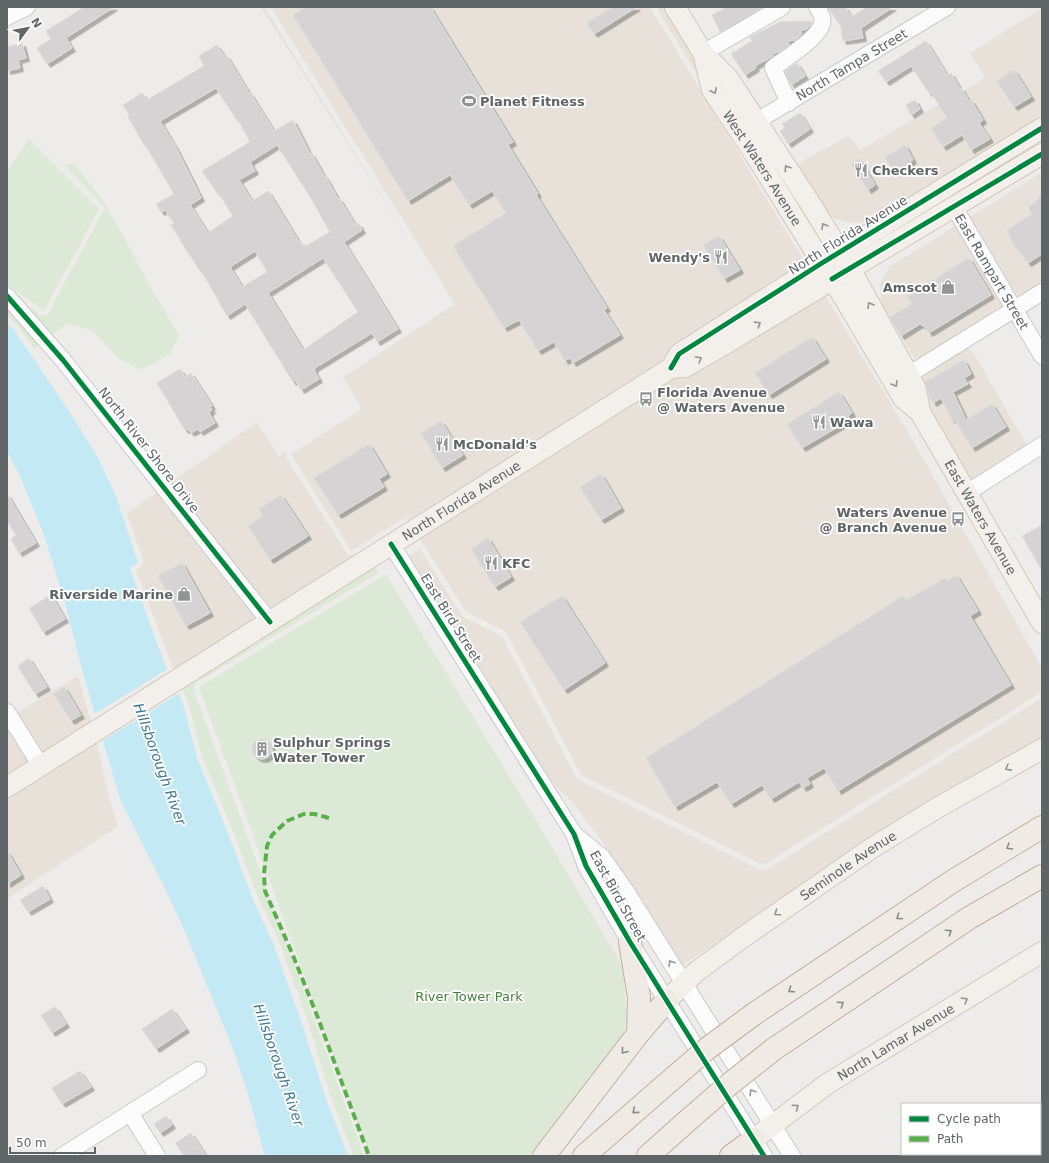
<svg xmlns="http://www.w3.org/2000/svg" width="1049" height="1163" font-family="'DejaVu Sans',sans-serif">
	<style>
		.commercial { fill: #e7e1d9 }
		.green { fill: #dce9d7 }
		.water { fill: #c2e9f4 }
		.pier { fill: #eeecea }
		.building { fill: #d5d3d3; stroke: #dedcda; fill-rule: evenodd; filter: url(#shadow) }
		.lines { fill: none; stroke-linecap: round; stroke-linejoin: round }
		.minor-casing { stroke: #cbcaca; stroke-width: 18 }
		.major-casing { stroke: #d4c7ba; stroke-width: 22 }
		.highway-casing { stroke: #c4ae99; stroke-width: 24 }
		.minor { stroke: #fcfcfc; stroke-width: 16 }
		.major { stroke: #f3efea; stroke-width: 20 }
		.highway { stroke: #efeae4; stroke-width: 22 }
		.highway-bridge-casing { stroke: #c4ae99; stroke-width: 24; stroke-linecap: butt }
		.highway-bridge { stroke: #efeae4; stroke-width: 22 }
		.quiet { stroke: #59b04a; stroke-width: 4; stroke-dasharray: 8 4; stroke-linecap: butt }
		.cycleway-casing { stroke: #fff; stroke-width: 8 }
		.cycleway { stroke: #00873e; stroke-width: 5 }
		.oneway { stroke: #939595 }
		.oneway2 { stroke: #8a8c8c }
		.oneway3 { stroke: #96999b }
		.labels { text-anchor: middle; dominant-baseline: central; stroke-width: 3.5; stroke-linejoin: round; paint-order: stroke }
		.street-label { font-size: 13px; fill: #5f6467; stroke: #fff }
		.poi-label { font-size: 13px; font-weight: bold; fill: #5f6467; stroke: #fff; text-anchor: start }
		.park-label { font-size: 13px; fill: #46823c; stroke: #fff }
		.water-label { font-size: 14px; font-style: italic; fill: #427892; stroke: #fff }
	</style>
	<defs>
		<filter id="shadow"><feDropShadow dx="3.5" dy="3.5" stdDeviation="0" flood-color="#0004"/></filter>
	</defs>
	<rect width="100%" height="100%" fill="#eeecea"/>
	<!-- commercial -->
	<path class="commercial" d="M261,7H264L426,267Z
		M271,7H650L908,432L1042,668V692L763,865L581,775L506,632L466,612L406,517L351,551L291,454L362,409L343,377L455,304Z
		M656,7H667L695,53L704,86Z
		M1042,8V115L875,219L859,223L846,222L833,218L809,197L793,166L848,136L860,150L985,78L970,53Z
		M1042,172V284L923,358H914L881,304L880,283L889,267Z
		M967,346L977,359L1028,447L970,484L911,381Z
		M257,422L279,456L286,452V457L348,555H354L403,524L405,526L272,613L170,483Z
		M159,491L260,621L175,673L136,570L142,565L143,560L127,513Z
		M420,549L462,616L502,636L577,779L762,871L766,870L1042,698V738L1039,742L891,829L681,966L604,844L570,800L543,773L407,557Z
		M78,676L92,725L43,757L16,713Z
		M7,724L32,764L7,780Z
		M95,737L111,804L118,826L7,899V793Z"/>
	<!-- green -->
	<path class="green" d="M29,139L99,209L44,311L7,284V171Z
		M74,164L101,198L125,239L146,279L179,335L170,354L141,370L118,358L92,330L67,324L51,336L21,301L42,316L48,314L104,209L103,205L64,165Z
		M7,305L41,344L34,349L18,326L7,316Z
		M373,564L378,573L196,683L193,688L364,1156H354L330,1094L307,1019L279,941L259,900L229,821L202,756L188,702L180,684Z
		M386,574L539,825L623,967L626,1013L624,1041L530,1156H370L199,687Z"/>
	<!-- water -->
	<path class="water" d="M7,324L14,330L69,411L97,456L116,496L138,563L130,568L162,657L183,704L197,758L224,823L254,902L273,943L301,1021L325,1096L348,1156H265L245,1084L231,1044L186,934L164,886L120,799L83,673L64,599L43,532L19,474L7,452Z"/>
	<!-- pier -->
	<path class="pier" d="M169,668L180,693L101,742L93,715Z"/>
	<!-- building -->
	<path class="building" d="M84,7H114L66,38L72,48L47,64L37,48L51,39L46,31Z
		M306,7H430L513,142L508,145L538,194L536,195L607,308L604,310L620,335L573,363L570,358L565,361L554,342L538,351L519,320L504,328L453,246L506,213L492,191L469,205L450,175L408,201L293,15Z
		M613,7H637L594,34L587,23Z
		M727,7H763L720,32L712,15Z
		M828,7H845L849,14L852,13L853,16L867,7H893L861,28L863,38L843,41L841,27Z
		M812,21L811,25L807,29L801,30V35L795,40L788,41L789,45L783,50L772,54L773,56L755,66L756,68L745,75L731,54L752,41L750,37L780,22Z
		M926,41L947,75L951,73L960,89L961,88L969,101L971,100L983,120L979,123L990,139L971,150L962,135L943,147L931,128L947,118L931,92L929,93L911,66L886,82L878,71Z
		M22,43L26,58L18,60L20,68L7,71V47Z
		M217,45L224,56L226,55L249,93H250L274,131L293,120L310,154L311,153L324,176H325L338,199L339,198L355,225L358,223L362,230L344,242L398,329L377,342L372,333L315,368L314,370L319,379L301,390L295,380L293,382L245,304L227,316L201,270L200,271L185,248L171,225L174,223L165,210L161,212L156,204L174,194L145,144L144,145L128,117L129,115L123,105L142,93L147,100L204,66L199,56ZM216,88L236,119L237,118L250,142L202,171L217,193L218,192L233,216L208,233L190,205L201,198L176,148L160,121ZM277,145L312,200L330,232L304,247L301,242H299L268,191L252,201L239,180L255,171L250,162ZM255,251L267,272L242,287L230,267ZM323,258L358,312L303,350L268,293Z
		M797,63L805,76L791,85L785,71Z
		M1014,70L1031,97L1014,107L997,81Z
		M915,100L920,109L911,115L906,105Z
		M800,113L810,129L788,144L780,131L785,128L782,124Z
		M905,145L913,160L910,162L912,164L899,171L898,169L894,172L885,157Z
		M859,159L875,185L868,190L851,164Z
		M1042,194V254L1028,263L1014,245L1007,230L1032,214L1028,207L1034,203Z
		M719,236L740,270L724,279L703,245Z
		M969,258L991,295L929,333L926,328L920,324L901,336L890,317L912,304L907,296Z
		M812,337L826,359L769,395L755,373Z
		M964,360L971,374L964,378L968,384L953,392L966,420L992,404L1006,427L972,448L954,419L952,420L941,398L933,403L929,394L925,382Z
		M180,369L185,377L191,373L212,406L210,407L212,410L209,413L215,423L200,432L198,429L191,433L188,429L185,430L157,383Z
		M839,392L852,413L848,416L850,420L802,448L787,424Z
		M441,421L463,455L442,468L421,433Z
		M369,444L387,474L379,479L384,487L338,515L314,478Z
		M601,474L621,508L601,520L580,487Z
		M7,494L36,543L19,553L11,539L16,535L7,521Z
		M281,495L308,536L270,560L248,526L263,516L259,509Z
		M1042,525V571L1022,536Z
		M488,538L511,577L495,587L471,549Z
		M182,563L210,613L186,626L158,576Z
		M956,575L978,611L970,616L1011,685L838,791L824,768L807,778L810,784L803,788L799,782L771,799L762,785L731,804L717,782L675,807L646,758L903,596L905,601L945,578L947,581Z
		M51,595L65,619L43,632L29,608Z
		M562,596L605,663L564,690L520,622Z
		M29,658L47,687L35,694L18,666Z
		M64,687L81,715L71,721L54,694Z
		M252 749a10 10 0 1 1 20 0a10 10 0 1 1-20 0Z
		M7,851L21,875L7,884Z
		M43,886L50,899L28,912L20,900Z
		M55,1007L66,1024L52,1033L41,1015Z
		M172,1009L186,1029L156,1049L142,1029Z
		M80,1071L91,1087L62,1104L52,1088Z
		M166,1116L172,1125L160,1133L154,1124Z
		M191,1133L206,1156H184L175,1143Z"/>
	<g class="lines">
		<defs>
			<g id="minor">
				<path d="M7,17L27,7"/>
				<path d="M703,53L782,7"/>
				<path d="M789,103L773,68C786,58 818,39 822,24C824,19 820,12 817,7"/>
				<path id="s1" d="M757,121L947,7"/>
				<path id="s2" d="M954,207L1042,356"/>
				<path d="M7,296L63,360L270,622"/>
				<path d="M908,375L1042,292"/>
				<path d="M967,493L1042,445"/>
				<path d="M391,544L574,834L586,866L630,942L764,1156"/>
				<path d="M7,712L41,766"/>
				<path d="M575,835L602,857L626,891L792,1156"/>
				<path d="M130,1113L157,1156"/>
				<path d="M62,1156L198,1070"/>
			</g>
			<g id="major">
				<path d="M675,7L703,53L728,78L808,200L850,268L916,389L920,412"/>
				<path id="s3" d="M703,53L712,90L759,161L844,298L903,398L920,412L1042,623"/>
				<path d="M671,368L685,367L725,344L1042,154"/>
				<path id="s4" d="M7,787L671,368L679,354L822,263L1042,128"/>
				<path id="s5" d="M667,1000L696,972L742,938L872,848L937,808L1042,749"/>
				<path id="s6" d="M754,1139L827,1084L1042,952"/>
			</g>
			<path id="highway" d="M630,942L639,997L638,1034
				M754,1014L953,881L1042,827
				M774,1049L969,918L1042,876
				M544,1156L638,1034L667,1000
				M584,1156L664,1086
				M648,1156L686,1122
				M731,1156L754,1139"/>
		</defs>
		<!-- minor casing -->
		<use href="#minor" class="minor-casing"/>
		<!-- major casing -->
		<use href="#major" class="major-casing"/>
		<!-- highway casing -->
		<use href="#highway" class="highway-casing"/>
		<!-- minor -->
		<use href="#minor" class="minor"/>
		<!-- major -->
		<use href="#major" class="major"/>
		<!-- highway -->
		<use href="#highway" class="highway"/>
		<defs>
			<path id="highway-bridge" d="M664,1086L708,1048L754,1014
				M686,1122L731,1083L774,1049"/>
		</defs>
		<!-- highway-bridge casing -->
		<use href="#highway-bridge" class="highway-bridge-casing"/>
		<!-- highway-bridge -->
		<use href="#highway-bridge" class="highway-bridge"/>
		<!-- quiet -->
		<path class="quiet" d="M329,818L314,814H304L287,821L272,835L267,846L264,874L265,891L292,953L318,1018L369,1156"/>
		<defs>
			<path id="cycleway" d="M832,279L1042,154
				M7,296L63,360L270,622
				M671,368L679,354L822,263L1042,128
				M391,544L574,834L586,866L630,942L764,1156"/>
		</defs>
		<!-- cycleway casing -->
		<use href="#cycleway" class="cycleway-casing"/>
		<!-- cycleway -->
		<use href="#cycleway" class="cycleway"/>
	</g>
	<!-- one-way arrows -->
	<defs><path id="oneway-chevron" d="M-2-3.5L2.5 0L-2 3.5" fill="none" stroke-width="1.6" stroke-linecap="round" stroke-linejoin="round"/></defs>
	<g class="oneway">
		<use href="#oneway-chevron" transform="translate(714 91) rotate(64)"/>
		<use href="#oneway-chevron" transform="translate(787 168) rotate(-123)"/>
		<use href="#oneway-chevron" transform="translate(824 226) rotate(-121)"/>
		<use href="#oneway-chevron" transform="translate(870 305) rotate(-119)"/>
		<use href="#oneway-chevron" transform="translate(758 324) rotate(-32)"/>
		<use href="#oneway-chevron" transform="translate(699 359) rotate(-30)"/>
		<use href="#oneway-chevron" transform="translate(895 384) rotate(59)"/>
		<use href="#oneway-chevron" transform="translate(1008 768) rotate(151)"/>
		<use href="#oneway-chevron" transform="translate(777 913) rotate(145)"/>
		<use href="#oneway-chevron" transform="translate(965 1000) rotate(-32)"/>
		<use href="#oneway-chevron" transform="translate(796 1107) rotate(-37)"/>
	</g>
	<g class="oneway2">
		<use href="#oneway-chevron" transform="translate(1009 847) rotate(149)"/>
		<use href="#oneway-chevron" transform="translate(899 917) rotate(146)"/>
		<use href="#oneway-chevron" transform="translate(949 932) rotate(-34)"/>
		<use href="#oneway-chevron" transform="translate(791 990) rotate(146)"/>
		<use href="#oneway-chevron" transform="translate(841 1004) rotate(-34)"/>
		<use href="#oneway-chevron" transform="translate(624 1051) rotate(128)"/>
		<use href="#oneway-chevron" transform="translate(635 1111) rotate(139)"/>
	</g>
	<g class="oneway3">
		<use href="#oneway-chevron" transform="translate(671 963) rotate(-122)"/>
		<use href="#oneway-chevron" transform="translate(752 1092) rotate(-122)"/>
	</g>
	<!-- icons -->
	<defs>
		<symbol id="stadium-bare" viewBox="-9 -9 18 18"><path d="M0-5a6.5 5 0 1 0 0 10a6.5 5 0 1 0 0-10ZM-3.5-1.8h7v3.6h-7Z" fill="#919495" stroke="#fff" stroke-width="2.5" paint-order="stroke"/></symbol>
		<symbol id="restaurant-bare" viewBox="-9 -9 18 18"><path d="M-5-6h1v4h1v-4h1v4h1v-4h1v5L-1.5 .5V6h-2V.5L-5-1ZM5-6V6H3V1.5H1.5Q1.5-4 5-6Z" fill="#919495" stroke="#fff" stroke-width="2.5" paint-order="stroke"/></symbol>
		<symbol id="shop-bare" viewBox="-9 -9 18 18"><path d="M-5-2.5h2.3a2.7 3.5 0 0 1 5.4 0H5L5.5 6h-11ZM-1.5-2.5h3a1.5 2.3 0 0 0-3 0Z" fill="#919495" stroke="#fff" stroke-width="2.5" paint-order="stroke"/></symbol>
		<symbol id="bus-bare" viewBox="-9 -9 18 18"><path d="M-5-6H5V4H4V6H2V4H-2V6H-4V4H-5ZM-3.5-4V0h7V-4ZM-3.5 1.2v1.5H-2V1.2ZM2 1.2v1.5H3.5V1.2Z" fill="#919495" stroke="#fff" stroke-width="2.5" paint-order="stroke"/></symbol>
		<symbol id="building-bare" viewBox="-9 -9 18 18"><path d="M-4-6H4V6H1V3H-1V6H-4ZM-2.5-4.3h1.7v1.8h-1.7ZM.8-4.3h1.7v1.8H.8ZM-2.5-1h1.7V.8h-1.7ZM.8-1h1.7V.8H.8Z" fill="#919495" stroke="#fff" stroke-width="2.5" paint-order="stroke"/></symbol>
	</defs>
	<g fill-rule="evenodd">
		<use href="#stadium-bare" x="459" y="91" width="20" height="20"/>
		<use href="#restaurant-bare" x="851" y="160" width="20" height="20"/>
		<use href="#restaurant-bare" x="711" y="247" width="20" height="20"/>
		<use href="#shop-bare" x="938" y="277" width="20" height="20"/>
		<use href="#bus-bare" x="636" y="389" width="20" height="20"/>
		<use href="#restaurant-bare" x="809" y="412" width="20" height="20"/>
		<use href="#restaurant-bare" x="432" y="434" width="20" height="20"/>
		<use href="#bus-bare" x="948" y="509" width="20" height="20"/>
		<use href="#restaurant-bare" x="481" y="553" width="20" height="20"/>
		<use href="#shop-bare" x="174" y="584" width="20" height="20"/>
		<use href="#building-bare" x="252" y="739" width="20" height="20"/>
	</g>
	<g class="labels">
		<!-- street labels -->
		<g class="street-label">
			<text stroke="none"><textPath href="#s1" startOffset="110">North Tampa Street</textPath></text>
			<text stroke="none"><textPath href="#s3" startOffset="131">West Waters Avenue</textPath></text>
			<text transform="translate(848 235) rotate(-32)">North Florida Avenue</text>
			<text stroke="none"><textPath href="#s2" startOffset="75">East Rampart Street</textPath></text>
			<text transform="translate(149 450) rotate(52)">North River Shore Drive</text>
			<text stroke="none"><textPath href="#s4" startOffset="537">North Florida Avenue</textPath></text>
			<text stroke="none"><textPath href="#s3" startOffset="544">East Waters Avenue</textPath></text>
			<text transform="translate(451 618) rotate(58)">East Bird Street</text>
			<text stroke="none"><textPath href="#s5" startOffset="226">Seminole Avenue</textPath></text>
			<text transform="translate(618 896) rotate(61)">East Bird Street</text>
			<text stroke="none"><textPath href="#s6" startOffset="172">North Lamar Avenue</textPath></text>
		</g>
		<!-- poi labels -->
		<g class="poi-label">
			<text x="480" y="101">Planet Fitness</text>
			<text x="872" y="170">Checkers</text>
			<text x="710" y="257" text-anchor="end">Wendy's</text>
			<text x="937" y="287" text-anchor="end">Amscot</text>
			<text x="657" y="392">Florida Avenue<tspan x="657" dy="15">@ Waters Avenue</tspan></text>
			<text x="830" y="422">Wawa</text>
			<text x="453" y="444">McDonald's</text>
			<text x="947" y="512" text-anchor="end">Waters Avenue<tspan x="947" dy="15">@ Branch Avenue</tspan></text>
			<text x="502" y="563">KFC</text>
			<text x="173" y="594" text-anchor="end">Riverside Marine</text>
			<text x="273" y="742">Sulphur Springs<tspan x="273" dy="15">Water Tower</tspan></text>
		</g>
		<!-- park labels -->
		<g class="park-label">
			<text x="469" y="996">River Tower Park</text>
		</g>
		<!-- water labels -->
		<g class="water-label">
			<text transform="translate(160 764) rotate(70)">Hillsborough River</text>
			<text transform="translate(279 1065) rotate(71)">Hillsborough River</text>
		</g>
	</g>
	<!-- border -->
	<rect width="1049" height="1163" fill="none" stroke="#5f6467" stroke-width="16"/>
	<!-- legend -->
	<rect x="901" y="1103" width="140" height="52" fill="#ffffff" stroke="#bfc1c2"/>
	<rect x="909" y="1116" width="20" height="6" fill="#00873e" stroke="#bfc1c2"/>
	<text x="937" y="1123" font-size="12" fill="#5f6467">Cycle path</text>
	<rect x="909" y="1136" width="20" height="6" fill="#59b04a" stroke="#bfc1c2"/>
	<text x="937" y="1143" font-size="12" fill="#5f6467">Path</text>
	<!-- north arrow -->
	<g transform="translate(28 28) rotate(58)" stroke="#ffffff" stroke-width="3" paint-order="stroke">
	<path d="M0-3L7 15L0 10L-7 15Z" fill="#5f6467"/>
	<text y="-6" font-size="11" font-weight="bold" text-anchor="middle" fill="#5f6467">N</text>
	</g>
	<!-- scale -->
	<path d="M10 1147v6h85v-6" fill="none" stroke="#5f6467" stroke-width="2"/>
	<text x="16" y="1147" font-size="12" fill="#5f6467" stroke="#ffffff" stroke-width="3" paint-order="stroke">50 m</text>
</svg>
